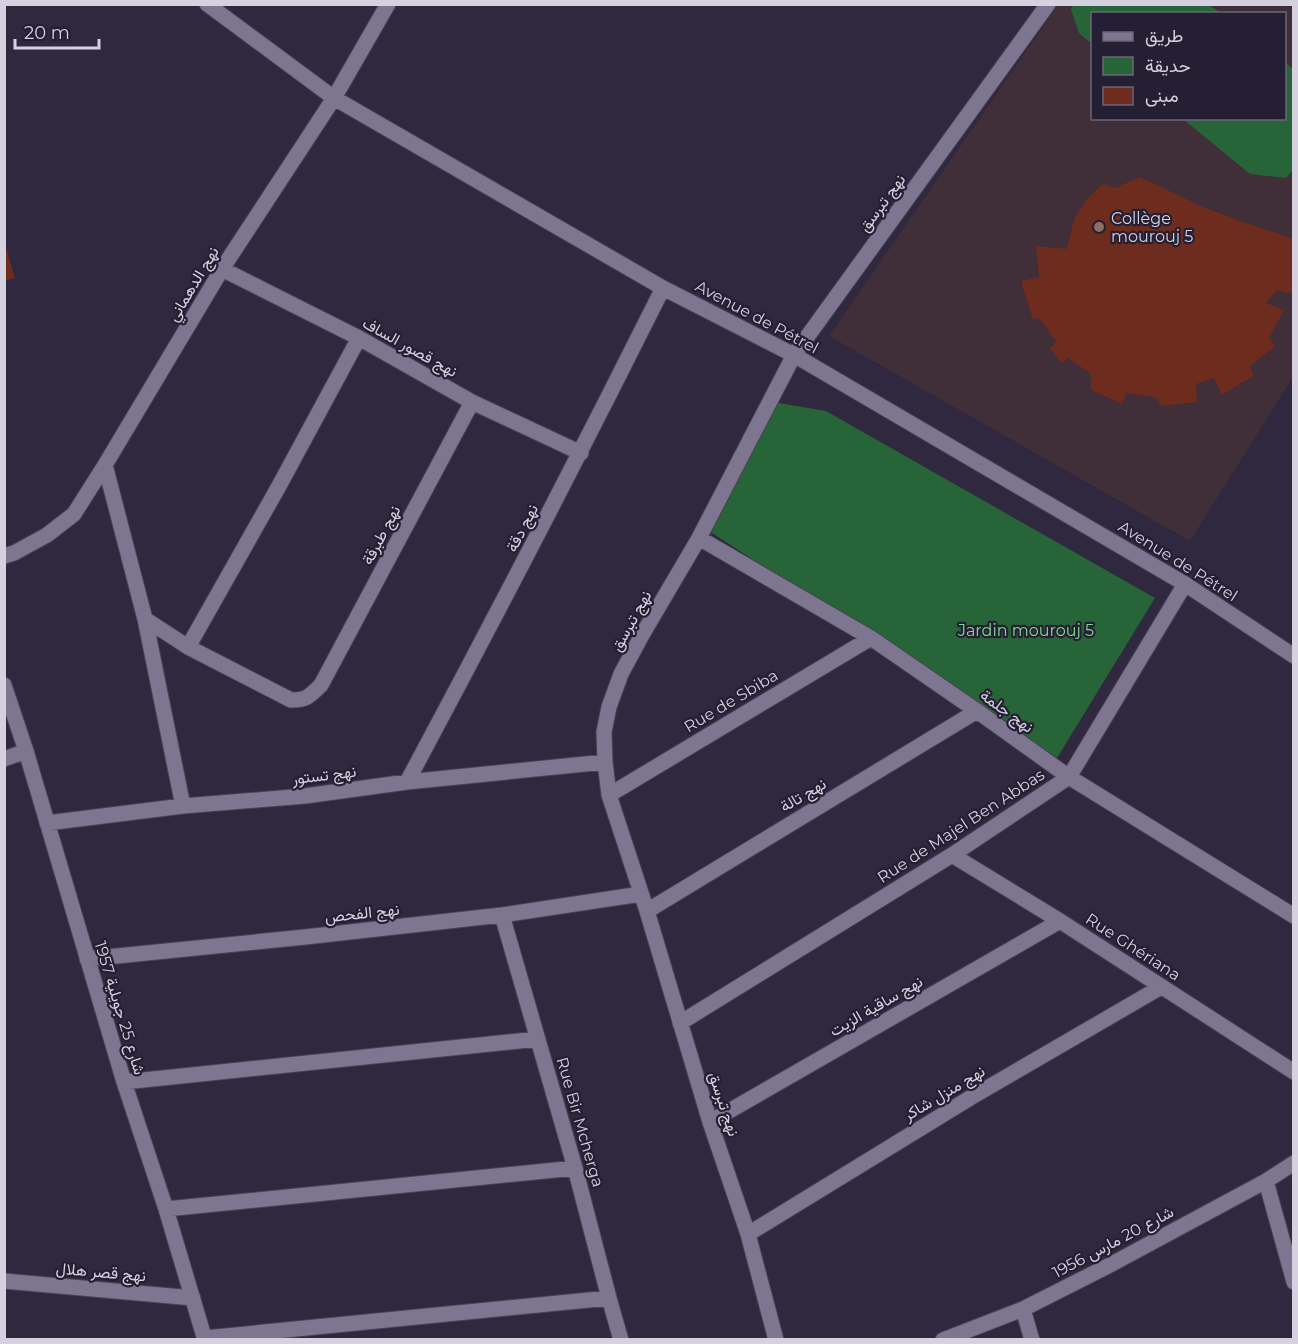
<svg xmlns="http://www.w3.org/2000/svg" width="1298" height="1344" font-family="Montserrat,Vazirmatn,sans-serif">
	<style>
		.education { fill: #402e38; fill-rule: evenodd }
		.green { fill: #276437 }
		.building { fill: #6d2c1e }
		.lines { fill: none; stroke-linecap: round; stroke-linejoin: round }
		.minor-casing { stroke: #484356; stroke-width: 17 }
		.minor { stroke: #7e7691; stroke-width: 15 }
		.education-dot { fill: #8d6e63; stroke: #251f34; stroke-width: 2 }
		.labels { text-anchor: middle; dominant-baseline: central; stroke-width: 4.5; stroke-linejoin: round; paint-order: stroke }
		.street-label { font-size: 16px; fill: #d5d1e0; stroke: #251f34 }
		.poi-label { font-size: 16px; fill: #d5d1e0; stroke: #251f34; text-anchor: start }
		.park-label { font-size: 16px; fill: #82d894; stroke: #251f34 }
	</style>
	<rect width="100%" height="100%" fill="#2f283f"/>
	<!-- education -->
	<path class="education" d="M1283,4L1293,8V377L1190,541L829,336L1058,5ZM1092,14H1284V118H1092Z"/>
	<!-- green -->
	<path class="green" d="M1074,4L1209,5L1221,13L1092,14V44L1079,33L1071,9Z
		M1285,62L1293,69V170L1286,178L1250,174L1183,119L1284,118Z
		M773,402L826,411L1155,598L1057,758L706,529Z"/>
	<!-- building -->
	<path class="building" d="M1140,177L1201,206L1243,222L1294,239V294L1277,290L1266,303L1284,310L1269,338L1275,346L1250,366L1253,376L1222,395L1214,378L1196,384L1197,402L1162,406L1155,397L1127,393L1122,404L1091,390V374L1068,358L1062,363L1050,349L1056,341L1038,317L1033,320L1021,281L1039,277L1036,246L1067,249L1074,219L1087,199L1102,184L1115,188Z
		M4,242L15,278L4,281Z"/>
	<g class="lines">
		<defs>
			<path id="minor" d="M207,4L334,98L663,288L794,355L1185,584L1294,656
				M222,269L359,338L472,402L581,453
				M105,465L145,619L183,806
				M699,538L871,638L977,711L1069,777L1294,916
				M4,556L14,553L47,535L74,514L105,465L222,269L334,98L388,4
				M145,619L188,647L291,700C307,700 310,696 321,685L472,402
				M188,647L279,486L359,338
				M4,685L26,751L124,1082L166,1209L205,1340
				M4,759L26,751
				M407,782C495,618 580,454 663,288
				M609,795L871,638
				M47,823L183,806L305,796L407,782L605,762
				M952,855L1060,921L1294,1072
				M647,911L977,711
				M502,915L575,1168L609,1298L621,1340
				M87,959L305,937L502,915L641,894
				M680,1023L952,855L1069,777L1185,584
				M124,1082L538,1039
				M710,1122L1060,921
				M1266,1181L1294,1282
				M166,1209L575,1168
				M748,1234L970,1098L1161,987
				M4,1281L193,1298
				M1023,1309L1032,1340
				M205,1338L609,1298
				M776,1340L748,1234L710,1122L647,911L609,795L605,762L604,732L609,707L621,674L642,635L699,538L794,355L1048,4
				M943,1340L1023,1309L1108,1266L1266,1181L1294,1163"/>
		</defs>
		<!-- minor casing -->
		<use href="#minor" class="minor-casing"/>
		<!-- minor -->
		<use href="#minor" class="minor"/>
	</g>
	<!-- markers -->
	<circle class="education-dot" cx="1099" cy="227" r="6"/>
	<g class="labels">
		<!-- street labels -->
		<g class="street-label">
			<text transform="translate(882 203) rotate(-54)">نهج تبرسق</text>
			<text transform="translate(193 284) rotate(-59)">نهج الدهماني</text>
			<text transform="translate(757 317) rotate(28)">Avenue de Pétrel</text>
			<text transform="translate(410 347) rotate(29)">نهج قصور الساف</text>
			<text transform="translate(522 528) rotate(-63)">نهج دقة</text>
			<text transform="translate(381 535) rotate(-62)">نهج طبرقة</text>
			<text transform="translate(1178 561) rotate(32)">Avenue de Pétrel</text>
			<text transform="translate(631 621) rotate(-61)">نهج تبرسق</text>
			<text transform="translate(731 701) rotate(-31)">Rue de Sbiba</text>
			<text transform="translate(1007 711) rotate(36)">نهج جلمة</text>
			<text transform="translate(324 775) rotate(-7)">نهج تستور</text>
			<text transform="translate(803 795) rotate(-31)">نهج تالة</text>
			<text transform="translate(961 826) rotate(-33)">Rue de Majel Ben Abbas</text>
			<text transform="translate(362 913) rotate(-6)">نهج الفحص</text>
			<text transform="translate(1133 947) rotate(33)">Rue Ghériana</text>
			<text transform="translate(876 1006) rotate(-30)">نهج ساقية الزيت</text>
			<text transform="translate(120 1008) rotate(73)">شارع 25 جويلية 1957</text>
			<text transform="translate(944 1093) rotate(-31)">نهج منزل شاكر</text>
			<text transform="translate(724 1104) rotate(72)">نهج تبرسق</text>
			<text transform="translate(580 1122) rotate(74)">Rue Bir Mcherga</text>
			<text transform="translate(1113 1242) rotate(-28)">شارع 20 مارس 1956</text>
			<text transform="translate(101 1272) rotate(5)">نهج قصر هلال</text>
		</g>
		<!-- poi labels -->
		<g class="poi-label">
			<text x="1111" y="218">Collège<tspan x="1111" dy="18">mourouj 5</tspan></text>
		</g>
		<!-- park labels -->
		<g class="park-label">
			<text x="1026" y="630">Jardin mourouj 5</text>
		</g>
	</g>
	<!-- border -->
	<rect width="1298" height="1344" fill="none" stroke="#d5d1e0" stroke-width="12"/>
	<!-- legend -->
	<rect x="1091" y="12" width="195" height="108" fill="#251f34" stroke="#6b6679" stroke-width="1.5"/>
	<rect x="1103" y="32" width="30" height="9" fill="#7e7691" stroke="#6b6679" stroke-width="1.5"/>
	<text x="1145" y="42" font-size="18" fill="#d5d1e0">طريق</text>
	<rect x="1103" y="57" width="30" height="18" fill="#276437" stroke="#6b6679" stroke-width="1.5"/>
	<text x="1145" y="72" font-size="18" fill="#d5d1e0">حديقة</text>
	<rect x="1103" y="87" width="30" height="18" fill="#6d2c1e" stroke="#6b6679" stroke-width="1.5"/>
	<text x="1145" y="102" font-size="18" fill="#d5d1e0">مبنى</text>
	<!-- scale -->
	<path d="M15 39v9h84v-9" fill="none" stroke="#d5d1e0" stroke-width="3"/>
	<text x="24" y="39" font-size="18" fill="#d5d1e0" stroke="#251f34" stroke-width="4.5" paint-order="stroke">20 m</text>
</svg>
